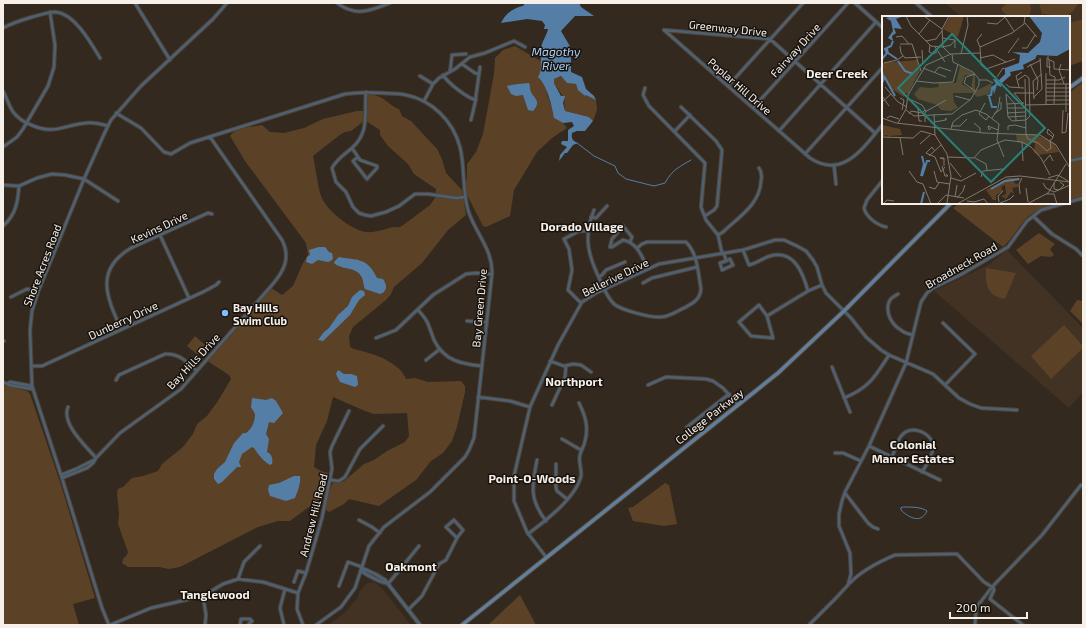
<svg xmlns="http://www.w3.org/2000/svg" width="1086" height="628" font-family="'Exo 2',sans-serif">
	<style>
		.built { fill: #413223 }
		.green { fill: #5b4227 }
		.water { fill: #557ea6 }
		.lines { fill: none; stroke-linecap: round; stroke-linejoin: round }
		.stream { stroke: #557ea6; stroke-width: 1 }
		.minor-casing { stroke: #4e453a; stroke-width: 4.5 }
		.tertiary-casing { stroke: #4e453a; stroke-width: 5 }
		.secondary-casing { stroke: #4e453a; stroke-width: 5.5 }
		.minor { stroke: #4f6072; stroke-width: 2.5 }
		.tertiary { stroke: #4f6072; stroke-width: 3 }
		.secondary { stroke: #637e9a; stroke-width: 3.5 }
		.poi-dot { fill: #80bdfa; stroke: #17120e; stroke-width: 1.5 }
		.labels { text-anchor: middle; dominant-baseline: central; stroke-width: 3; stroke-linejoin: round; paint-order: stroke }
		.street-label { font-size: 11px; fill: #f7f0e9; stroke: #17120e }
		.poi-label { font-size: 11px; font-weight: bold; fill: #f7f0e9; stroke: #17120e; text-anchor: start }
		.water-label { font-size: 12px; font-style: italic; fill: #abcff3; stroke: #17120e }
		.neighbourhood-label { font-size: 12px; font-weight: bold; fill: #f7f0e9; stroke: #17120e }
		.inset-river { fill: none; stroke: #557ea6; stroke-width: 2 }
		.inset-road { fill: none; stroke: #81796f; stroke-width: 1 }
		.view { fill: #26827a; fill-opacity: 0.15; stroke: #26827a; stroke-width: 2 }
		.inset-edge { fill: none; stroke: #f7f0e9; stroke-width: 2 }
	</style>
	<rect width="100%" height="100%" fill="#33291e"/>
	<!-- built -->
	<path class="built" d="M945,3H1083V63L1069,46V17H961Z
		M1007,250L1083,328V392L1069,408L934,291L988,265Z
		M374,582L382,588L411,625H328L344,613L356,600L360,591L367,583Z"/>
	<!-- green -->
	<path class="green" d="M1007,3H1030L1031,9L1029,17H1009L1002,11V8Z
		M1039,3H1079L1073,11L1067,16L1042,14Z
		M1083,19V61L1069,66V23Z
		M515,46L544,63L547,93L554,114V118L563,123L567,128L552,138L537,152L514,190L510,216L486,227L483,226L467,195L465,184L467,178V164L476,152L483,134L494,74L495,58L503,50Z
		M561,76L567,83L576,84L579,90L585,96L586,94L596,100L597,110L593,121L589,117L565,111L564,98L554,83V79Z
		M1083,82V198L1069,201V93Z
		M368,95C384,94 385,103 399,109L402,116L411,121L437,149L442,159L446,173L462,190L466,215L448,230L422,263L394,287L391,294L386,300L353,327L349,336L350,347C355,350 359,350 365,352C380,356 400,364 406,379L415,378L428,382L461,381L465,386V392L457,427L452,441L443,453L431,461L416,480L379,506L349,499L344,504L329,512L326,510C325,505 330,487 333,483H339L344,481L364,464L374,460L387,451L405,442L409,436L407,413L374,414L365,411L333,397L327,421L316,445L314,467L321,471L328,473V493L290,521H278L258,527L180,567L169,569L159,567H128L122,563L123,559L127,555L128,552L118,524L119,514L117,493L118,489L123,487L132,478L143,476L158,471L162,464L183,447L193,434L197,424L207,416L218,401L231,379L229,375L206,360L230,336L271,288L282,295L293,286L303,263L308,255L306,243L245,161L230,136C236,127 253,127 262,125L270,132L284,133L304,128L323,119L357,111H363L364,121L351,131L345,132L341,134L313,156C316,169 317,183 321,196C326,210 351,230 366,232C376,233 384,229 393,227C397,227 399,228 402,226L430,205L435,198L436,189L414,174L408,164L388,146L380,135V130L366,121Z
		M960,203H1062C1047,206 1032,210 1023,222C1016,231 1011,240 1003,247L953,208Z
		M1039,233L1055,244L1050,249L1054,255L1051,257L1041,256L1028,264L1016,250Z
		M986,268L1016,273L1005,299C987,296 985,284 986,268Z
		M1077,300L1083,301V324L1070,311Z
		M1064,325L1083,346V348L1051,379L1031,356Z
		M195,336L206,346L198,355L187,346Z
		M3,385L27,391L30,394L61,485L95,598L73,604L79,625H3Z
		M665,483L669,485L677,524L664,526L633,521L628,508L633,507Z
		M520,595L536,625H489V624Z"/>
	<!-- water -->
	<path class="water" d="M525,3H579L581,7L594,16H575L561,31L571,48V72L582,77L586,89L594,96L596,100L586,95L585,96L578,90L576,84L567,83L561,76L554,79V83L561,96H565L563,103L565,111L589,117L593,121L585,131H577L572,133C571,139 573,141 578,143L573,145L567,153H565L559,161L560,155L567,147L561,144L562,141H568V130L574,126L572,122L563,123L554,118C552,106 547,85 538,77C544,67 539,58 541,48C542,41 547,35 548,29H544L545,25L542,21L527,19L501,23C505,14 513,8 523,6Z
		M529,83C530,85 530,87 530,89C532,98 543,100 533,111L528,110L523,95L516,96L511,94L507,86C514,84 521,84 529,83Z
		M319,247H325L329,252L332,253L333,258L332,260L328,262L318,260L312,264L306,262L307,257L310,255L309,250Z
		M339,257C359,261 367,257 377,278L383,279C387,285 388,291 380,294L365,289C363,285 364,281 361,276C356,267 344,270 335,264L334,262Z
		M360,290L364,291L365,295L359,300L350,315L323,341L318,340L324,332L329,328L338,315L348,306L352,297Z
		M338,370L344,374H351L357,376L358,385L355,387L340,382L336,374Z
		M252,398L266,400L272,398L276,401L283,413L274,423L269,422L266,434L269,439L267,452C272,454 273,459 272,464L270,465C263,461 258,454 254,448L252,447L242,454L239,462L241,467H237L222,482L218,484L214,479V474L217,469L225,462L234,443L243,433H246C252,429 255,421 255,414L251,407Z
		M294,476H300C301,482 298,491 295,498L286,501L270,496L268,490L269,485L279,483Z"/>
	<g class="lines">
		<!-- stream -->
		<path class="stream" d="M577,143L594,156L615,166L618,173L626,179L654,186L665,183C672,170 679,167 691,160
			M904,507C911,507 922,507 927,511C921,524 909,518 901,510V508Z"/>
		<defs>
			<path id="minor" d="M135,3L170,60
				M337,3C356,17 369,11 390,3
				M916,3L932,17
				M3,28C12,23 22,20 32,17C40,15 48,12 56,12C75,14 91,43 100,58
				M664,30L810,158C843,180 864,147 883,124
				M664,30L770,39L875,133
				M462,64L475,73L479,74
				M450,72L452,55L466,54
				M443,75C448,83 467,98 476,100
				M420,76L433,84
				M728,86L803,3
				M645,88L643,95L649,106L705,163L701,207L706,220L718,235L722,253
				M3,91C7,98 9,107 14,113C18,118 24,122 29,124C54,136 63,125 86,123C94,122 101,124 108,126
				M366,92C364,114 370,132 352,148C345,154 337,159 332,168L336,182L346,192L353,207L359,213L365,215L371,216L386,212L399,206L415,194H428L456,198L465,197
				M424,101L433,84L439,78L455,69L470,57L485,53L514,41L525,47
				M681,107L716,141L722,150L717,206L714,210L705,216
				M753,108L848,3
				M116,113L141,128L164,152L171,154L190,143L345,94C358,92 369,92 382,93C390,94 398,93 406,95C432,100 453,121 460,147C465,167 462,189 468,210C475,233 493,249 492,274L474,438L469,450L465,457L430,492L384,527L369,546L355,588L341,607L316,625
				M471,120L475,103L480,67
				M675,131L690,115
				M779,131L876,22
				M3,147L17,137L23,129L48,86L54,67L55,45L50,12
				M352,148L360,160L377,166V168L367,179L353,161L358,157
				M805,154L883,67
				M1069,161L1083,158
				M834,165L836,184
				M883,180L867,200L864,208C866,217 877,225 886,227
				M3,185L19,186L37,178L52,174L65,175L84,179L118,201
				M1069,202L1083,198
				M594,210C583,237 588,255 600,280C604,289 607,297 614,304C621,310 651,318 661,317C669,317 677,311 684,308C693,303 700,300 701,289C698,273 698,254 686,242H647L642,244L637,248
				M1033,216L1052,234L1076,249L1083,256
				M591,217L596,218L607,206
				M3,226C16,215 18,201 19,186
				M160,235L189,298
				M718,235L723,232C739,217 760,204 761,181C762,176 762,172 759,168
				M630,242L632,237L623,226L612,239L610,247H612L623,240C638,243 642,257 648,269
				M743,250L749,265C757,263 763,258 770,256C794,249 803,273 808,291
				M724,253L726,261L720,263L722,270L733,265L730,259L726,261
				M599,277L602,275L606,270L625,262
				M643,283L652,278L697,267
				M898,294C895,296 890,298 889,302C885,313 892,325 901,330C904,333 909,334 913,335
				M11,297L27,289L38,292
				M581,303L568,290L572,270L569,249L564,239L579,231H588
				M759,305L767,316L773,338L751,336L739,322Z
				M418,310C430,323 428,325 434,340C444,361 462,364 482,366
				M767,316L808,291L822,285
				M467,321L487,322
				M943,323L975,354L945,385
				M121,329C107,298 94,270 131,248L208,213L212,214
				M376,338L396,330L433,295L466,274L476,273L492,274
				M3,341H4
				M426,360L440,349
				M550,361L564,366L573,364L581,365L591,372
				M31,366H42L203,292L216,285L219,282
				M832,367L850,412
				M116,380L119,375L165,354C179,353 187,362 197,371
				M3,382L9,385L32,389
				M7,384L10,382L32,386
				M648,385L666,377L706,379L713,381L723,388L738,405
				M478,397L510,401L530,407
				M844,398C869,388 875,377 889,355
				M552,405L565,377L566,366
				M68,407C61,424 86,446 96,458
				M687,427L729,394
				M562,439L581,450
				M869,446L940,480
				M835,453H843L861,461
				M892,457C895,450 897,440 902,435C912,424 932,433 933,446C934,454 926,466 922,472
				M537,460C532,486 529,499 546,521
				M556,464V488L557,491L567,499
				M61,475L76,469L94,460
				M62,478L87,468L93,463L96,458L120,433L181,389L272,285C284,271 291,258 282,240L210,137
				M330,480L339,481L345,477L360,449L383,426
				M845,493L868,523L873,527L878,529
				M359,520L372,527L380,533
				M528,534C545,521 576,498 581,476C582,469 578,462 580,455C581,450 584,447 585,441C589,427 585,415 579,403
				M546,557L527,532L514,501V476L530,407L558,345L582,302L596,293L659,264L743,250L775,240H784L797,246L806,251L813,260L817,267L822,285L826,293L851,318L866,337L881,350L889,355L933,374L959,398L970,404L981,408L1017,410
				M238,579L244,562L260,546
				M294,582L298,571L306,573
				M850,583C860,572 881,561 895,555L951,554H957L984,582L992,587
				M388,584L419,546
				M339,586L348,562L362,567
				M993,586L994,590L990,599L1023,625
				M203,596L206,615L205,625
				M408,610L422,596L439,564L446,560L457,538L463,530L454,520L446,527L457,538
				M109,625L102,608L62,478L32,386L30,330L32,311L38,292L84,179L105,132L111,120L141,86L213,19L227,3
				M110,625L151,608L203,596L223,584L238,579L263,582L298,593
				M240,625L241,619H250L252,621L248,625
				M284,625L280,608L285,589
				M303,625L297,609L298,593L306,573L322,518L332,469L330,452L332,446L349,411
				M809,625L836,598L848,585L849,581L851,574L850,553L839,526V514L842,501L845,492L869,446L906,363L921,302L927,293L933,288L962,274L1008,247L1027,221L1041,210L1065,203
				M975,625L976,609L979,604L992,587L1042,535L1081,485"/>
			<path id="tertiary" d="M855,3L883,28
				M361,570L364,569L375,574L385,580L420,625
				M361,570C364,574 382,583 387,583"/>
			<path id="secondary" d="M1069,88L1083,78
				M462,625L778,373L844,311L951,203"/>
		</defs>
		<!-- minor casing -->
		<use href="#minor" class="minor-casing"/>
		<!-- tertiary casing -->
		<use href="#tertiary" class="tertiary-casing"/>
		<!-- secondary casing -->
		<use href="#secondary" class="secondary-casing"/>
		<!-- minor -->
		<use href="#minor" class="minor"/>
		<!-- tertiary -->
		<use href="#tertiary" class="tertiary"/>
		<!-- secondary -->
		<use href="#secondary" class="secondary"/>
	</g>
	<!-- markers -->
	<circle class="poi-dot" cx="225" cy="313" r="4"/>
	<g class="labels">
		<!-- street labels -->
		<g class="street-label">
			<text transform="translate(728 28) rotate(6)">Greenway Drive</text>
			<text transform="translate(795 50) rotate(-48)">Fairway Drive</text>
			<text transform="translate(740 86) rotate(41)">Poplar Hill Drive</text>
			<text transform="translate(159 227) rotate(-25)">Kevins Drive</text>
			<text transform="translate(42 265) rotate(-69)">Shore Acres Road</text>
			<text transform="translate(961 265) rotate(-30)">Broadneck Road</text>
			<text transform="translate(615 277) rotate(-26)">Bellerive Drive</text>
			<text transform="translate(479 308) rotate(-85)">Bay Green Drive</text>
			<text transform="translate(123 320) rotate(-25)">Dunberry Drive</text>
			<text transform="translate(193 361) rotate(-47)">Bay Hills Drive</text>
			<text transform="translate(709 416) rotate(-38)">College Parkway</text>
			<text transform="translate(313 515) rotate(-76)">Andrew Hill Road</text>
		</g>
		<!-- poi labels -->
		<g class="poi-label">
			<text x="233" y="307">Bay Hills<tspan x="233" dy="13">Swim Club</tspan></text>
		</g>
		<!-- water labels -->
		<g class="water-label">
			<text x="556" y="51">Magothy<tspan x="556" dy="14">River</tspan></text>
		</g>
		<!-- neighbourhood labels -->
		<g class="neighbourhood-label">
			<text x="837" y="73">Deer Creek</text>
			<text x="582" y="226">Dorado Village</text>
			<text x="574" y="381">Northport</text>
			<text x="913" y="444">Colonial<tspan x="913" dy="14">Manor Estates</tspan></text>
			<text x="532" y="478">Point-O-Woods</text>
			<text x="411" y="566">Oakmont</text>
			<text x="215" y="594">Tanglewood</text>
		</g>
	</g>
	<!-- overview -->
	<g transform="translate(882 16)">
		<rect width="188" height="188" fill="#33291e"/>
		<path d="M68,0H82L76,21L61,13ZM35,44L38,55L26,78L24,77L22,81L11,74L3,63L0,47ZM78,50L93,58V75L110,67L107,78L95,81L91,77H71L72,86L76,92L69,95L59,94L55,89L36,83L32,78L38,71L48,72L57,71L56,67H74ZM83,59L91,60L89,73L80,68ZM0,109L18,113L20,119L7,120V122L5,119L1,120ZM134,118H152L171,126L177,136L156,139L152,136L153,127H148V130L135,126ZM126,162H139L137,165L133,163L132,167L136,168V171L130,172L132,178L129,176L124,183L119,180L124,178L123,169L119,171L121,175L114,179V184H111L104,174Z" fill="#5b4227" fill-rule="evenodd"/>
		<path d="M11,0L19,1L14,3L20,13L12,12L14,17L10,20L11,25L6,22L11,15L9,5L4,2ZM147,0H188V33L175,40L155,39L153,43L141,49L142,53L128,56L129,59L120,67L119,71L115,69L112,78L111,73L110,80H104L108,78L109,71L114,68L111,63L117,64L123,58V52L137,47L138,39L130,36L146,37L158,26L160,17Z" fill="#557ea6"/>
		<path class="inset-river" d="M5,33L6,37L15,43M0,43L5,37L3,33L9,30L11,25M16,45L23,55L31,58M0,55L2,63L0,67M2,60L13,80M107,80L110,91H115M39,160L42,148L40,140M40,160L45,145H48M109,173L123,165L137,163M39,188L42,176"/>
		<path class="inset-road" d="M24,0L29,10L49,30L61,31L69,29L73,24M42,0L60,13L61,31L68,38M123,1L132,15M105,7L115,8L123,1M143,7L155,21M60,13L67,0M37,18L48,4M14,21L20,20L27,28M61,22L73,24V32M44,25L54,23L60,15M18,28H30L39,55M48,29L47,36L51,38L55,36M18,30L19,37L23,42L39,41M53,31L63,46M98,31L130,17L142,8L143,0M98,31L99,49L104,53L133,43M98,31L95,24L100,18M140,32H145L153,19M40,34L41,48M126,37L137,22M79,38L86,9L85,0M166,40V43L172,46V53L188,54M98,42L111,39L124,46M165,42V51H169M167,44L168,59L173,61L172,88M2,47L15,44L21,40M148,48L156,64L155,74M179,48L177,54L182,68M145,51L159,44M41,52L64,61M52,57L57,51L69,55M164,57V88M115,61L121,52L123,53M143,63L144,119M97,64H105L111,67M136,64L143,59L147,62L148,100L144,104M164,64H177L183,61M34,65L52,67L71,66L76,48M124,68L127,71L142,72M164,68H188V62M3,71L16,86L25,91M137,71L134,60L140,56M164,72H188M93,75L82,67L84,61L93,58M164,76H188M124,78L133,88L134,105M124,78L126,101M0,80L7,90M73,80L88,84M164,80H188M152,81L160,73L158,42M18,82L22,84L20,94M25,82L40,89L44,95M152,83L151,65L160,58M164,84H188M0,86L9,78M103,87L97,98L104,104L107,100M125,88L142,87M141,88L132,77H151M143,89L188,88M125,92H143M36,93L37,105H40M24,94L32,100L70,98L89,83L97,69V63L91,56L71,46L70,38M181,94L180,117L184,116L186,97M184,96V68M125,97L143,96M27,98L29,95L40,97L43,94M52,98L53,119L65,138L69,160L65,187M112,98L119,93V86M126,101L130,105L144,104M126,101L143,100M0,102L14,107L102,117L158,119L174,129L188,152M5,102L8,100L17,103M110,102L116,93L118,81M43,106V96L64,84M52,106L64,104V102L63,104M16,107L24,93L26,79L44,49L69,38L98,37M92,107L98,112V117M69,110H78L85,103M109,112L107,114L106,110L116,114M69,113L71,106L80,99L94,94L104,98L117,108L115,124L122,141M126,114V110L133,109L144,112M144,118L146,123L156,127L165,135L169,132L168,125V124H169L170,123L171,121V120L172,119L166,113L165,117L171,121M0,121L31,122L39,115L53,119M18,121L21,139M140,126L141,145M38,128L48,119M52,134L50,131L44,137L53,141M47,140L59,129M53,141L59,156L63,151M66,141L92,142L99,134L123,124L140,126L149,131L159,142L168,159M93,142L104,148L105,154M62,143L58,142H62V150M162,146L168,139L171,145M68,147L79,161M60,150L63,160H66L64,158M27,155L35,166L41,168L49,188M52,155L55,166L68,168M99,161L101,155L121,153M69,162L79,165L94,157M166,162L176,159L186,165M161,167L164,172L172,176L188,169M172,167V173L177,174L182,169L178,166M47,171L53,173L57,167M144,172L146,186M138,178L137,168L140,162M165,178H172L175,188M73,181L75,169M75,182L81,175L83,169M85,185L92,186L102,183L106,188M117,186L116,180L121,175M1,188L5,184L12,185M55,188L64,179L82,182M75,188L124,161L138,160L188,166M116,188L128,183L132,179M145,188L166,177L184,148"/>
		<path class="view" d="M70,18L163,112L109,166L16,72Z"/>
		<rect width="188" height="188" class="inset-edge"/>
	</g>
	<!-- border -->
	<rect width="1086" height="628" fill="none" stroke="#f7f0e9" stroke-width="8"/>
	<!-- scale -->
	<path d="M950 612v6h77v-6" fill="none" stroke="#f7f0e9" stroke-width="2"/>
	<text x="956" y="612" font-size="12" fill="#f7f0e9" stroke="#17120e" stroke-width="3" paint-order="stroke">200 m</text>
</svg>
